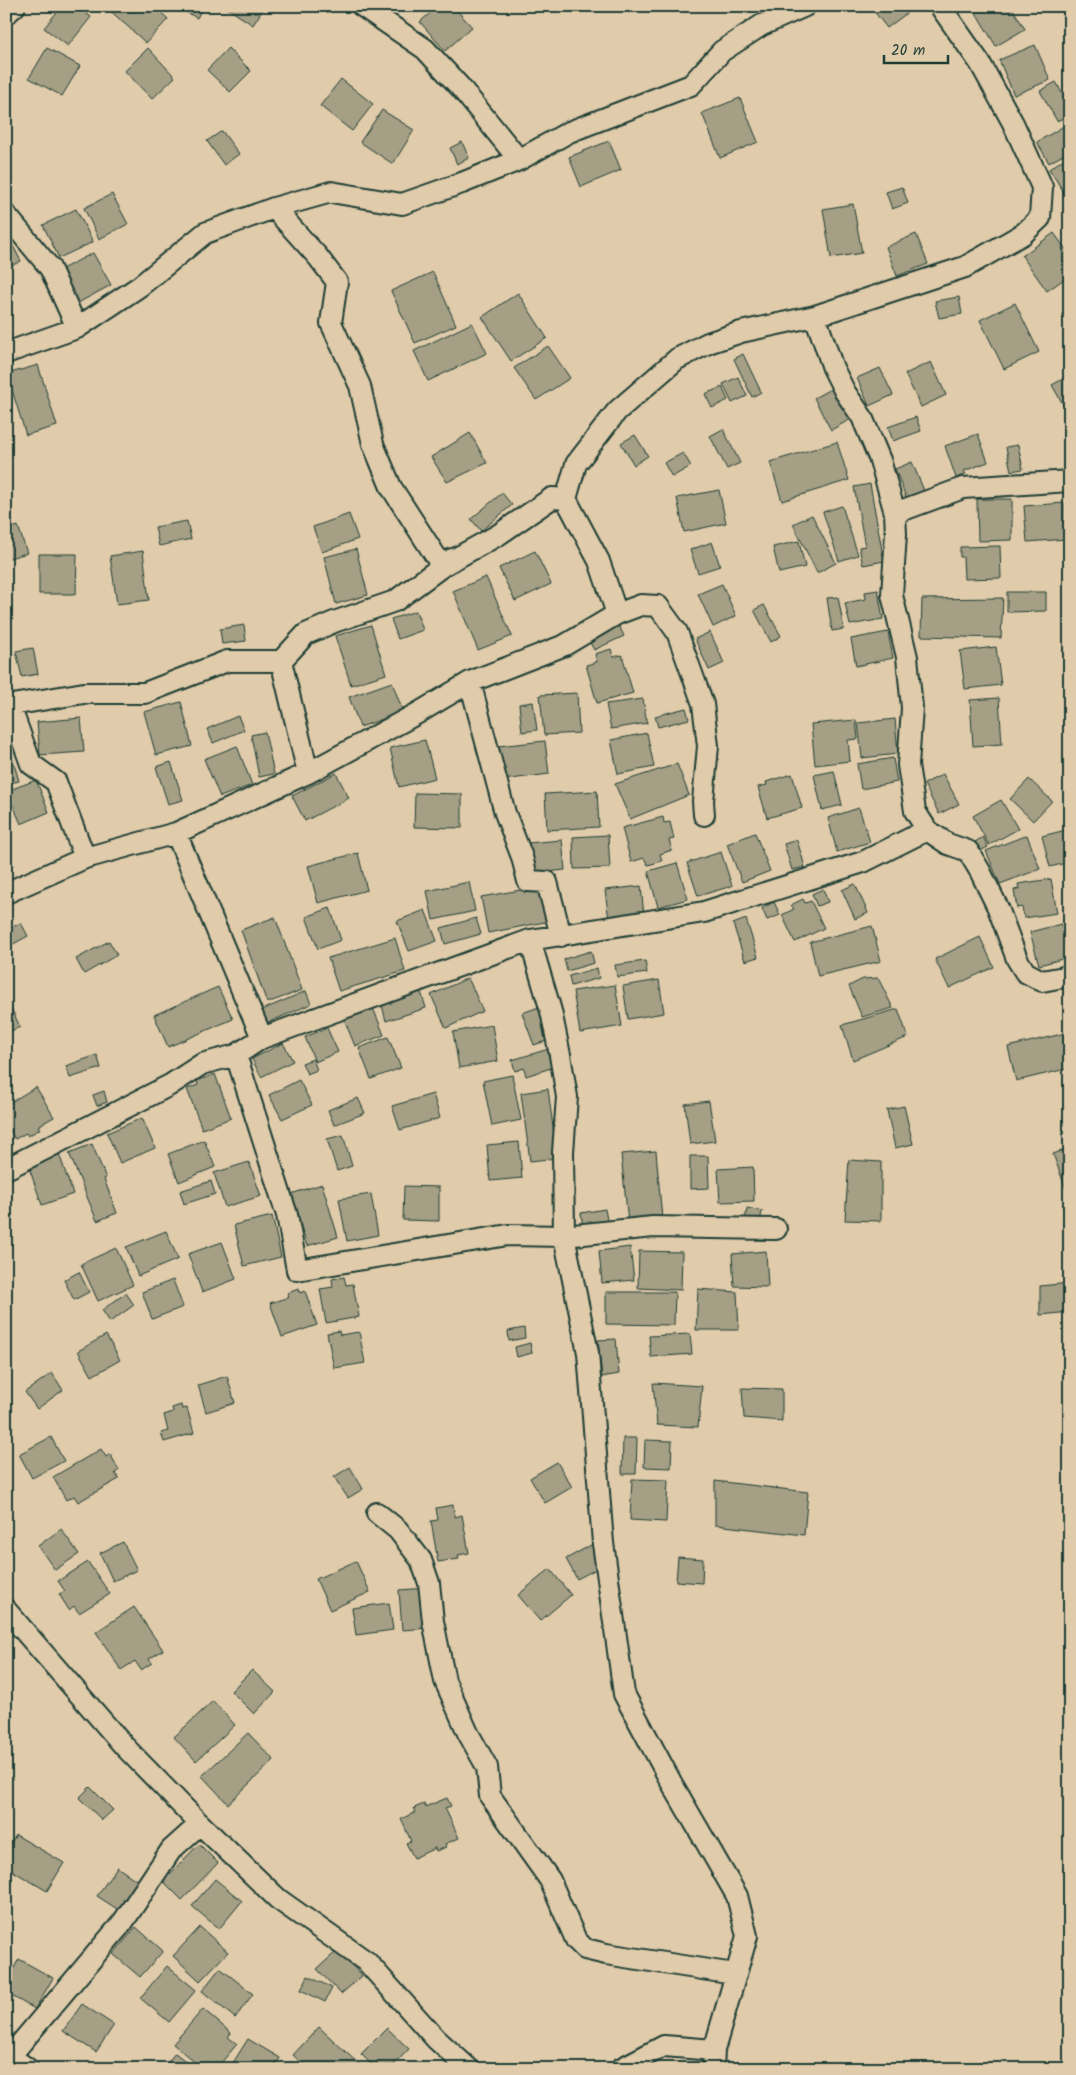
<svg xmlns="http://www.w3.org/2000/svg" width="1076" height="2075" font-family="Kalam,sans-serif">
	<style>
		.building { fill: #a49f85; stroke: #1f3d34 }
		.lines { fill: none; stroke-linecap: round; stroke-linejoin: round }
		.minor-casing { stroke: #1f3d34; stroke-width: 24 }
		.minor { stroke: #e0cbaa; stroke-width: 20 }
	</style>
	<rect width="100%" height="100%" fill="#e0cbaa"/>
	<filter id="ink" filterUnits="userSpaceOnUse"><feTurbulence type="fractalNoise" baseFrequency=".02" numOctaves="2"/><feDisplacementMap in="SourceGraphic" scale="10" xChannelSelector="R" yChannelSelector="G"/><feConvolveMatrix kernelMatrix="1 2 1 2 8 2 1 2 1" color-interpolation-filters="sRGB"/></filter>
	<g filter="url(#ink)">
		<!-- building -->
		<path class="building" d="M50,6H77L91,17L68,46L44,28L57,12Z
			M105,6H154L168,19L146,43Z
			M175,6H203L197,18Z
			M224,6H260L263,9L253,25Z
			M438,6H453L472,27L445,51L420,22Z
			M870,6H915V7L887,28Z
			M988,6H1011L1025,29L996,46L976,13Z
			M1035,45L1050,80L1014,95L999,60Z
			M47,48L80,66L62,96L29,78Z
			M148,48L175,77L152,99L125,71Z
			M228,48L251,71L230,92L207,70Z
			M341,79L373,104L352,131L320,106Z
			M1056,82L1070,108V115L1057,121L1040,91Z
			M740,98L758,142L720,158L702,113Z
			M382,110L414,130L393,164L360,142Z
			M1069,123L1070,151L1049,163L1037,142Z
			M222,131L239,154L224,165L207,141Z
			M609,141L621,170L581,187L569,157Z
			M462,142L469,158L457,164L450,148Z
			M1070,155V201L1049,169Z
			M902,187L908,203L892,209L886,192Z
			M112,194L128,224L99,239L84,208Z
			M853,204L862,253L831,258L823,209Z
			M76,209L93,242L59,258L43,225Z
			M6,233L21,261L7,268L6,266Z
			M1054,233L1070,255V275L1047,291L1022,256Z
			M916,234L928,264L897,276L886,247Z
			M93,253L111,285L78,303L60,270Z
			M433,272L456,325L415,343L391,291Z
			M518,293L547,338L511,361L482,317Z
			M959,297L962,314L939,318L935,301Z
			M1015,303L1039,352L1004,369L980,320Z
			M472,323L487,353L428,381L414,351Z
			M548,346L570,378L536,400L514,368Z
			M743,354L761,392L752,397L734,359Z
			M931,362L946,395L921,407L905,374Z
			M38,365L57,426L26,435L7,374Z
			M880,368L893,395L869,406L857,378Z
			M1070,375V415H1069L1052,385Z
			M738,377L747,396L732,403L723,384Z
			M722,387L728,400L712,408L705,394Z
			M834,387L851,419L831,430L814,398Z
			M916,417L921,431L893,441L888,427Z
			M723,429L740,463L727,469L710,436Z
			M470,433L487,463L447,482L431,457Z
			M978,434L988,462L964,471L966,474L956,478L945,446Z
			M635,435L648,456L634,465L621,443Z
			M837,442L849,480L782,501L770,462Z
			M1018,445L1023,469L1011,471L1006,447Z
			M683,453L691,466L672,477L664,463Z
			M912,462L925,493L907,500L895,469Z
			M870,484L884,561L863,565L859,547L865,546L854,487Z
			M719,490L726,523L684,532L677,498Z
			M502,493L512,505L481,531L471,519Z
			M977,499H1012V540L978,541Z
			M1064,503L1067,539L1027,542L1024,506Z
			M842,506L858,555L839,561L823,512Z
			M349,514L358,539L322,552L313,527Z
			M812,515L836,563L817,573L793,524Z
			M187,521L191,539L159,546L155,527Z
			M18,526L27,553L6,559V530Z
			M799,541L805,567L779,573L773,547Z
			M712,542L720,566L698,573L690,550Z
			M1000,546L1001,578L964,579L963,557H960V547Z
			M356,549L368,595L336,604L324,557Z
			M143,551L149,600L117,604L110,556Z
			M535,551L551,584L515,601L499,568Z
			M39,554H77L76,594H39Z
			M486,577L512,636L478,650L453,591Z
			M722,584L736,616L713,627L698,594Z
			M878,590L883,619L850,625L845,603L866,599L865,592Z
			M1007,592H1046V611L1007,612Z
			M838,597L844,629L832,631L827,598Z
			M1003,598L1001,638L921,636L922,599Z
			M764,605L781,636L771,642L754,610Z
			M416,611L423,630L398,639L391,619Z
			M618,624L624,636L594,650L588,639Z
			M244,625L246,641L222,644L220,629Z
			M371,625L386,674L351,685L335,636Z
			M710,632L724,663L709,670L695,639Z
			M888,632L893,658L856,666L851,639Z
			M996,647L1001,685L965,689L960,651Z
			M33,648L38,674L22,677L16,651Z
			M611,649L613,657L622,655L633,693L597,703L586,665L597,662L595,654Z
			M392,682L403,712L360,727L349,697Z
			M577,693L579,733L544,735L540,695Z
			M999,698L1002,744L973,746L970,700Z
			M643,699L647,723L611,729L606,704Z
			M181,702L192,746L156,755L144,712Z
			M533,702L537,730L522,732L519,704Z
			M686,708L689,719L658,727L655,716Z
			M238,716L244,730L213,743L207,729Z
			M81,718L84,752L40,755L37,722Z
			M895,719L898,754L862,758L858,723Z
			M856,720L858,739L848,740L850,761L815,765L811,724Z
			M265,732L274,774L259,777L251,735Z
			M647,733L654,767L618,774L611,740Z
			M425,740L435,778L399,787L390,748Z
			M545,741L549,774L503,780L498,746Z
			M237,746L252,785L220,797L204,759Z
			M10,750L19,781L6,784V751Z
			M893,758L897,782L861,789L857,764Z
			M171,762L183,800L168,804L156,767Z
			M677,764L689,795L630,819L615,784Z
			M834,771L842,805L822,810L814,775Z
			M336,773L349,798L305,821L292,796Z
			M792,774L802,808L767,818L758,787L767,785L766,782Z
			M943,774L959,804L939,814L924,784Z
			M1029,779L1052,801L1033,821L1010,799Z
			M36,780L49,812L21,824L7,791Z
			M597,791L599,827L547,830L545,794Z
			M415,793L462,794V828L414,827Z
			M1001,800L1018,829L989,845L973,816Z
			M859,808L870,842L837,852L828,818Z
			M663,817L664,823L670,822L674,839L669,840L672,850L660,854L662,861L648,865L644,858L631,862L622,828Z
			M1070,829V862L1050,867L1042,836Z
			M755,833L770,871L742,882L727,844Z
			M608,835L610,868L574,869L573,837Z
			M1027,835L1040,869L1000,884L986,851Z
			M983,837L988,847L980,851L975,842Z
			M562,840L565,870L531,874L528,843Z
			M797,840L805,867L792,870L784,844Z
			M721,852L732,886L698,896L687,863Z
			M358,853L367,890L318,903L308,866Z
			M677,863L688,899L658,907L648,871Z
			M1051,879L1057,913L1024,918L1022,907L1017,908L1014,890L1019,889L1018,884Z
			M469,882L475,911L433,920L427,891Z
			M855,884L868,913L855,919L842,890Z
			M543,886L550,921L488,933L481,897Z
			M641,886L644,916L609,920L605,890Z
			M823,889L828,902L817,906L812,894Z
			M803,899L805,903L811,901L824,928L795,942L782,915L794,909L791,905Z
			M774,902L780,915L767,920L762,908Z
			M330,908L341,940L318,949L306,917Z
			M425,910L437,941L409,951L397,921Z
			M275,917L302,990L267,1003L241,930Z
			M476,918L481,934L445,944L441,928Z
			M746,919L758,957L745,961L733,924Z
			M21,923L28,936L6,948V930Z
			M1061,924L1070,957L1039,965L1030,932Z
			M872,926L881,961L818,976L810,942Z
			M980,937L994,967L949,988L935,959Z
			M395,938L405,971L339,991L328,958Z
			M109,941L117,955L84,974L76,959Z
			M591,951L594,963L567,971L564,959Z
			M645,961L647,973L617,977L615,965Z
			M597,968L599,978L571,986L569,976Z
			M468,978L483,1011L446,1028L431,995Z
			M878,978L893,1008L862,1017L849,986L863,979Z
			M659,980L664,1013L628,1019L623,986Z
			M615,985L622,1026L580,1033L573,991Z
			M218,987L233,1019L168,1047L154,1015Z
			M306,991L311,1004L267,1023L262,1010Z
			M421,992L426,1008L386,1021L382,1005Z
			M6,997L20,1027L6,1033Z
			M539,1007L552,1039L534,1045L522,1013Z
			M373,1008L384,1035L355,1046L344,1019Z
			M898,1009L908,1037L853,1060L842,1025Z
			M492,1025L498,1061L459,1068L453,1032Z
			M327,1028L338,1052L315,1062L305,1037Z
			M1070,1032V1068L1016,1081L1008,1047Z
			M388,1037L401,1068L371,1079L359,1048Z
			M283,1043L293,1061L261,1077L252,1059Z
			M552,1048L557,1066L526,1076L524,1068L515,1071L512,1060Z
			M97,1055L101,1068L70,1078L66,1066Z
			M313,1059L317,1070L307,1074L302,1063Z
			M215,1074L231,1118L202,1129L187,1089L198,1085L197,1081Z
			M512,1075L521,1120L492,1126L483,1081Z
			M299,1080L312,1105L282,1119L269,1095Z
			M36,1087L54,1117L38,1126L40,1129L28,1136L26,1133L15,1139L6,1124V1105Z
			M548,1089L557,1158L530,1161L521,1093Z
			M104,1091L107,1102L97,1106L93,1095Z
			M433,1094L440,1118L400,1130L392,1106Z
			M358,1098L365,1113L334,1125L328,1110Z
			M709,1101L715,1141L690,1144L685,1104Z
			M904,1106L913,1144L895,1148L887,1110Z
			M142,1118L155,1148L120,1163L107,1133Z
			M343,1135L352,1166L337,1171L327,1139Z
			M204,1140L215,1167L179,1182L168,1154Z
			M519,1142L522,1178L490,1181L487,1145Z
			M92,1144L106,1178L104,1179L117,1213L97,1221L69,1153Z
			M1070,1148V1196L1069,1197L1053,1154Z
			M58,1151L73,1194L42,1205L27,1162Z
			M656,1151L662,1219L628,1222L621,1154Z
			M690,1156H708L709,1188L690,1189Z
			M849,1160L881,1162V1221L845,1220Z
			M249,1162L261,1196L225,1207L214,1173Z
			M753,1167L754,1201L720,1202L718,1169Z
			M211,1181L215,1194L184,1204L180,1191Z
			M322,1184L338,1237L307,1246L291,1194Z
			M404,1186L439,1187V1221L403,1220Z
			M371,1194L378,1235L347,1241L339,1199Z
			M747,1208L762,1211L760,1223L745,1221Z
			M605,1209L608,1225L583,1228L581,1213Z
			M272,1216L281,1257L244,1266L234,1225Z
			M166,1231L178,1259L138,1276L126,1247Z
			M222,1242L236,1279L202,1292L188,1254Z
			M630,1247L634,1280L602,1283L599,1251Z
			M116,1248L133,1285L98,1301L81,1264Z
			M639,1251L682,1252L681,1290L638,1288Z
			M766,1251L768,1287L734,1286L732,1254Z
			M79,1272L89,1292L74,1300L64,1280Z
			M344,1277L346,1285L353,1284L359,1317L326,1323L320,1289L333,1287L332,1279Z
			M173,1280L183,1307L152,1319L142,1292Z
			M1070,1283V1312L1040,1315V1286Z
			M299,1289L300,1293L305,1291L317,1325L282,1337L270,1303L289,1297L287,1293Z
			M698,1289L737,1292L739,1330H696Z
			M606,1292H675L674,1325L606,1324Z
			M126,1293L134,1305L110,1322L102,1310Z
			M524,1328L525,1338L509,1341L508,1331Z
			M339,1331L340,1335L359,1332L365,1363L334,1368L327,1333Z
			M690,1334L692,1354L651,1357L649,1336Z
			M106,1335L120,1360L92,1376L78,1351Z
			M616,1339L619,1374L602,1377L598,1340Z
			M530,1343L532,1353L517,1357L515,1347Z
			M52,1373L63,1390L37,1409L25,1392Z
			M227,1376L235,1403L206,1412L198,1385Z
			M653,1383L702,1386L698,1427L657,1425Z
			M742,1388L782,1389V1421L744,1418Z
			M181,1405L182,1409L187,1408L194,1433L164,1442L161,1433L168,1431L164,1415L173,1412L172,1408Z
			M51,1437L64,1461L32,1478L19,1454Z
			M623,1438H637L636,1474H622Z
			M645,1440L672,1441L671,1468L644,1467Z
			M101,1449L106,1457L110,1454L119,1470L115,1473L119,1479L78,1502L74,1496L66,1500L53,1477Z
			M557,1462L572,1487L545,1503L530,1478Z
			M350,1467L363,1489L348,1498L334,1477Z
			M632,1479L668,1480L666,1522L630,1520Z
			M715,1481L808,1492L804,1535L715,1525Z
			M453,1505L455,1517L462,1515L469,1553L458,1555L459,1559L438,1562L431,1521L438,1520L436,1508Z
			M61,1529L79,1554L55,1570L38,1546Z
			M123,1542L137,1570L113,1581L100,1553Z
			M591,1545L602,1566L577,1579L566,1559Z
			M678,1557L703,1559L702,1583L676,1581Z
			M356,1561L370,1592L330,1610L316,1579Z
			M88,1562L110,1594L79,1613L74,1606L69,1610L59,1594L65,1591L58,1581Z
			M550,1569L571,1595L540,1621L518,1595Z
			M428,1588L430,1628L402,1630L399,1590Z
			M389,1603L393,1630L356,1635L352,1608Z
			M134,1607L163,1650L149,1659L152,1663L141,1670L135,1661L121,1670L96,1632Z
			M252,1670L275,1692L254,1714L231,1691Z
			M213,1701L235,1725L196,1761L174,1737Z
			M248,1733L274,1760L228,1804L202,1776Z
			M90,1787L113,1810L102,1820L79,1798Z
			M447,1798L451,1806L445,1808L459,1838L445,1844L446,1847L436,1851L435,1848L414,1858L406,1843L411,1841L401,1819L416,1812L414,1808L424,1804L425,1807Z
			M16,1835L64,1863L47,1891L6,1867V1851Z
			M199,1844L218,1863L182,1900L163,1881Z
			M117,1867L145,1886L125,1914L97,1896Z
			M215,1879L242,1901L219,1929L192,1906Z
			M136,1927L163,1951L140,1977L113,1954Z
			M200,1927L228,1952L200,1981L173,1956Z
			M338,1950L362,1976L341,1994L317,1969Z
			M19,1959L53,1978L35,2009L6,1993V1982Z
			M167,1966L196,1990L169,2022L140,1998Z
			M220,1968L253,1994L235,2018L202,1991Z
			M308,1976L332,1988L325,2002L301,1990Z
			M82,2004L114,2025L96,2052L63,2031Z
			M203,2009L231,2033L228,2037L237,2044L216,2069H211L206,2065L203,2069L173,2044Z
			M319,2027L362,2067L360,2069H308L293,2055Z
			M387,2028L409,2049L390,2069H376L361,2054Z
			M248,2039L280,2058L273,2069H229Z
			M175,2053L196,2069H163Z"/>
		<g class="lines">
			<defs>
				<path id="minor" d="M362,6L425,49L461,88L519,160
					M6,14L15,6
					M6,215L50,268L77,328
					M815,316L833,368L845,392L862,417L880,460L895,513L963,488L1070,481
					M6,353L77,328L140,286L205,233L274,208L331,192L402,204L462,183L519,160L569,132L691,85L722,51L762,25L805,6
					M566,499L576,464L617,411L677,359L708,343L741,332L815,316L965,267L1023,234L1040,218L1042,187L1013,123L980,63L940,6
					M895,513L896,534L892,595L907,657L912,708L908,765L915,811L927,830
					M617,614L641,605L658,606L677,632L703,704L708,746L703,801L704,815
					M470,682L505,813L522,857L528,881L547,882L561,936
					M6,706L84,693H145L227,661H281
					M10,706L31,764L56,782L85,858
					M308,773L281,661L306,634L334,622L395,601L452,559
					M176,833L262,1038
					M6,893L85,858L176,833L308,773L418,713L470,682L565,645L617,614L599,561L566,499L552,498L498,535L442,566L391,487L373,444L360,386L331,323L337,282L318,257L274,208
					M530,940L551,1011L560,1055L567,1097L563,1152L564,1236L653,1227L776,1229
					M236,1055L287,1215L297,1270L508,1235L564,1236L588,1353L603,1543L624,1694L671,1782L737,1896L747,1936L714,2050L713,2069
					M6,1169L170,1085L202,1064L236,1055L262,1038L530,940L704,912L863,862L927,830L948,844L968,851L980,871L998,908L1017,959L1025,972L1042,981L1064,977L1070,974
					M377,1513L398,1530L421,1560L429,1583L433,1621L445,1681L468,1733L487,1767L490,1796L550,1880L576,1940L585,1949L606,1954L734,1974
					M6,1610L124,1746L200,1824L278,1899L367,1962L436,2039L469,2069
					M6,2053L28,2069
					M11,2055L123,1922L171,1850L200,1824
					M620,2069L664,2046L714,2050"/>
			</defs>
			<!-- minor casing -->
			<use href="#minor" class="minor-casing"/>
			<!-- minor -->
			<use href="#minor" class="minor"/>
		</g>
	</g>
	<!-- margin -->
	<rect width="1076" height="2075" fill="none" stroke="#e0cbaa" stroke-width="25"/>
	<rect x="12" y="12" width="1051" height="2050" fill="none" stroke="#1f3d34" stroke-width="2" filter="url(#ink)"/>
	<!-- scale -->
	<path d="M884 55v8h64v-8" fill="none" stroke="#1f3d34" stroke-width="2.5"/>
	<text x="891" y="55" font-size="15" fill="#1f3d34" stroke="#e0cbaa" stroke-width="4" paint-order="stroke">20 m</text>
</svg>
